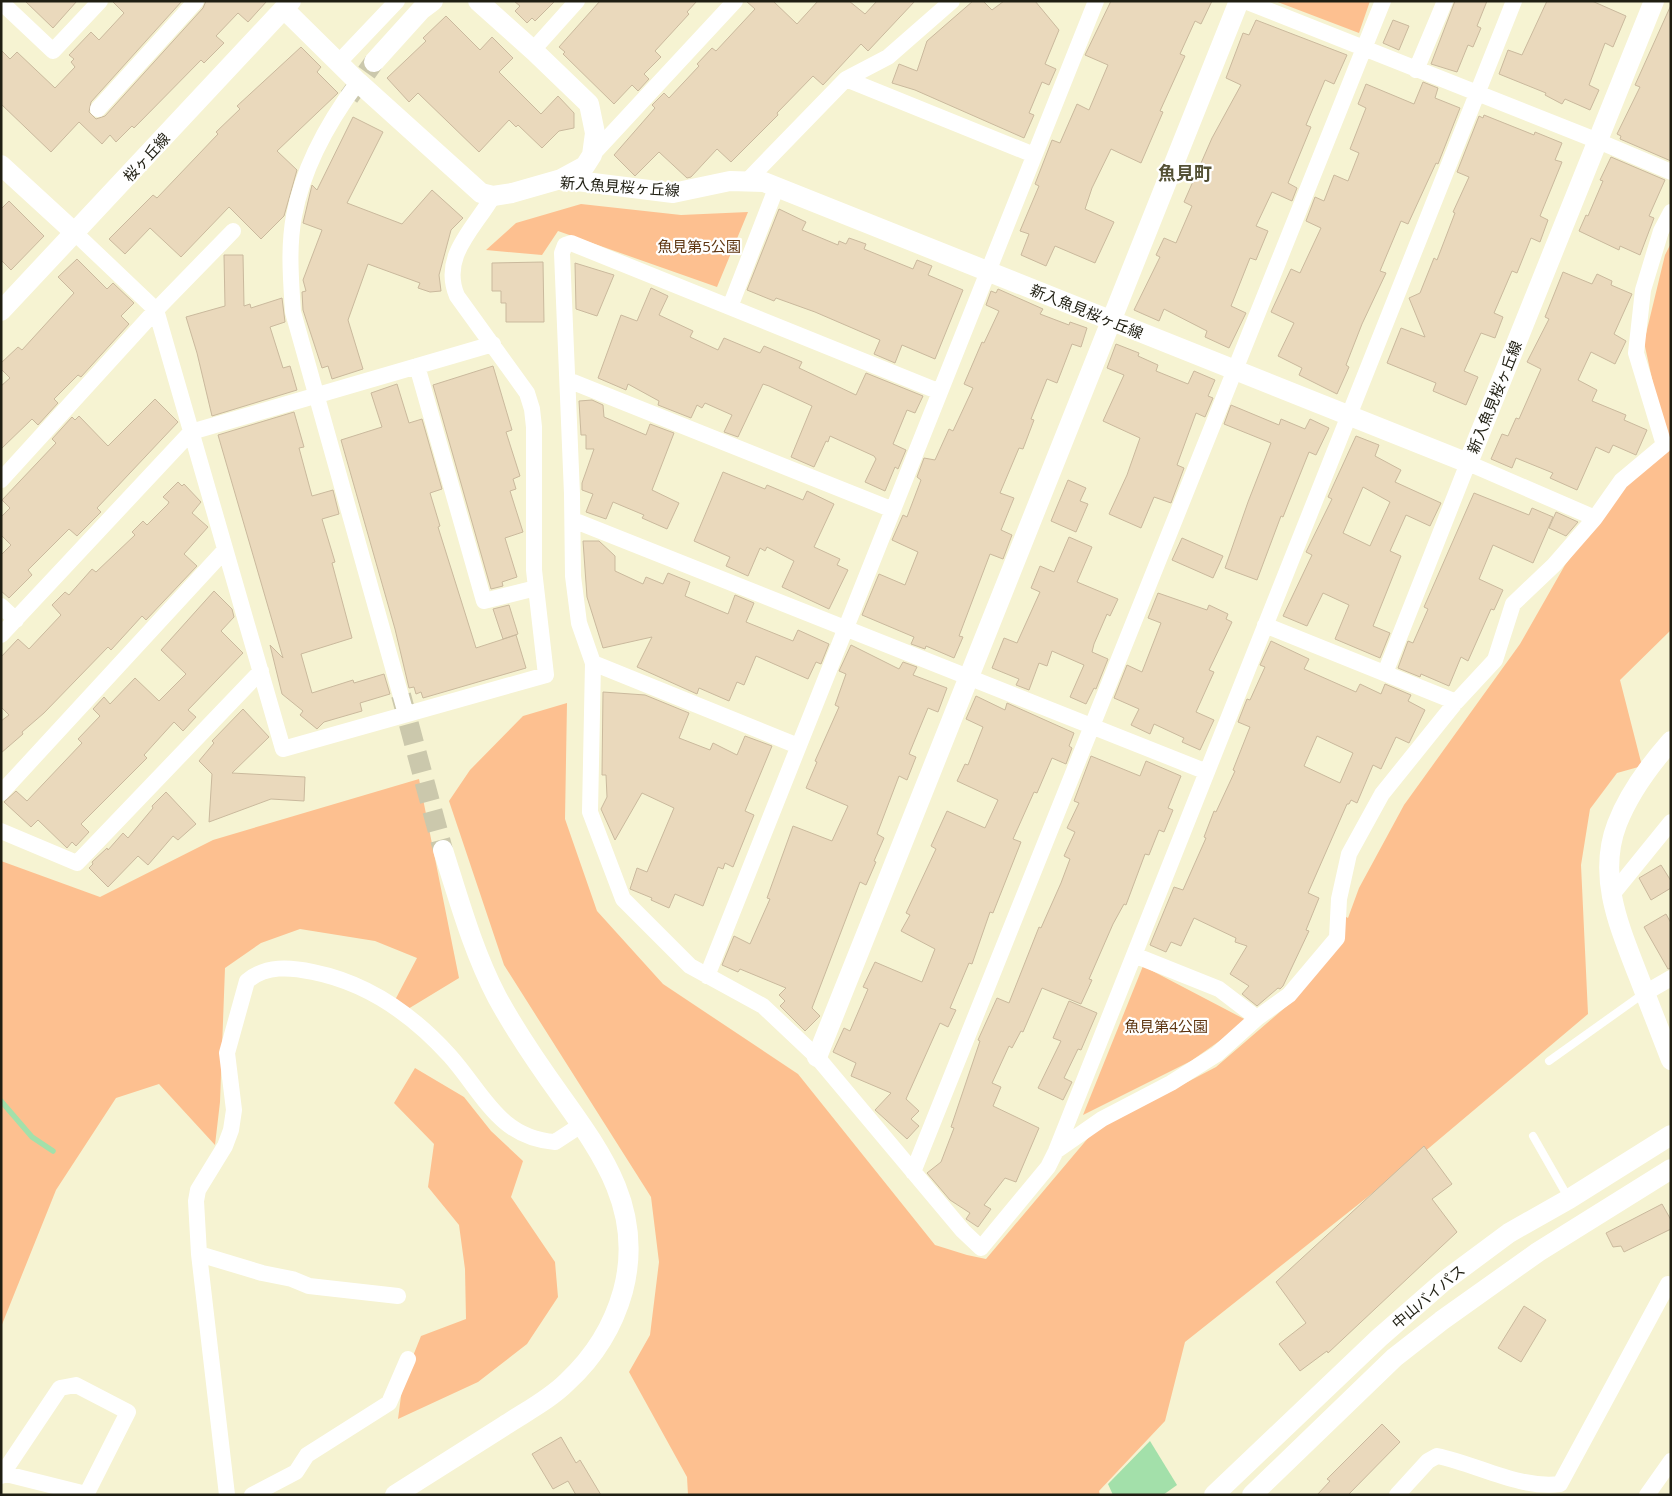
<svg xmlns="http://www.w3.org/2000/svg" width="1672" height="1496" font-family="'Open Sans','Noto Sans JP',sans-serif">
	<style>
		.green { fill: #fdc090 }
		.water { fill: #a3e0aa }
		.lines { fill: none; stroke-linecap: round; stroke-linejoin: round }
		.stream { stroke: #a3e0aa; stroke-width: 5.5 }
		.building { fill: #ead9bc; stroke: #cab99d; fill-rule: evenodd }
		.tertiary-tunnel { stroke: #cbc8ac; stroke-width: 20; stroke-dasharray: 20 10; stroke-linecap: butt }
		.service { stroke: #fff; stroke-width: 8 }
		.minor { stroke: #fff; stroke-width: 16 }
		.tertiary { stroke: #fff; stroke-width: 20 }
		.labels { text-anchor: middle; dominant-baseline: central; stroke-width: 4.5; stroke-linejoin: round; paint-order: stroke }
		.street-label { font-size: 15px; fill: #1f1e12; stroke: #fff }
		.park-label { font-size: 15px; fill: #5e3510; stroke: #fff }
		.quarter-label { font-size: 18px; font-weight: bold; fill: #545135; stroke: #fff }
	</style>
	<rect width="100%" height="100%" fill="#f6f3d2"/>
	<!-- green -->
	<path class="green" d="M1275,1H1370L1359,33Z
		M581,204L681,215L748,212L717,287L558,231L542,255L486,250L516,223Z
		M1671,243V630L1620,680L1642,766L1617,773L1590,809L1581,865L1588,1014L1423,1153L1185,1342L1165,1421L1099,1491L1100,1495H688L687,1477L629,1372L650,1335L659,1262L651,1197L504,965L449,801L470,770L523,716L567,703L565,819L597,911L663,984L798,1074L935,1245L967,1255L986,1259L1094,1131L1216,1067L1295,999L1343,915L1348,918L1359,888L1404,805L1520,644L1565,565L1627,483L1667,448L1644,342L1665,255Z
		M419,779L459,978L408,1009L394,1002L417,958L375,941L300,929L261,943L225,968L220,1102L215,1145L159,1084L116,1098L56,1190L1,1327V861L100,897L213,840Z
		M1143,966L1248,1021L1191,1061L1083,1115Z
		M415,1068L464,1097L491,1131L523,1161L511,1197L555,1262L558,1297L527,1344L478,1382L398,1419L403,1381L421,1336L466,1319L465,1269L459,1225L428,1187L434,1144L394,1103Z"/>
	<!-- water -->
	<path class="water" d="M1150,1441L1177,1485L1163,1495H1113L1108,1484Z"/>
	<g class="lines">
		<!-- stream -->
		<path class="stream" d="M1,1101L32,1137L53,1151"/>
	</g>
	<!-- building -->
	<path class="building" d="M25,1H77L53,28Z
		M112,1H182L91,102L89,112L96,119L105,116L203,8L206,1H267L248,22L238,13L216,36L224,43L204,63L201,60L134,128L132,126L116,142L110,135L102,144L79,122L51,152L1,104V50L10,59L17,52L55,88L75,67L71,62L74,59L69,55L91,32L99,40L124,13Z
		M514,1H555L535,21L532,18L527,23L515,11L520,6Z
		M600,1H697L687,12L689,14L655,51L661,57L644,74L649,79L638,91L632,85L614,104L563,54L565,52L559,47Z
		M746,1H773L797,24L818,1H849L865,14L877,1H915L868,51L861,44L823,85L813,76L777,113L778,115L731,162L717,149L691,177L687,178L659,152L635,176L614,155L655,108L652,105L664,93L669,98L699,66L697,64L712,48L716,51L755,9Z
		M973,1H983L992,10L1004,1H1035L1059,30L1045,64L1056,69L1049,85L1042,82L1029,113L1034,115L1024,138L915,90L892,83L899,64L917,71L927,41Z
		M1111,1H1212L1201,24L1195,21L1180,54L1185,56L1160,111L1163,112L1141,163L1111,149L1092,188L1085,209L1114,222L1095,263L1055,246L1046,266L1021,255L1029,234L1020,231L1039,186L1035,184L1052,140L1060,143L1077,104L1089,110L1108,65L1085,55Z
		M1455,1H1487L1477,26L1481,28L1473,47L1468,45L1457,72L1431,64Z
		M1547,1H1592L1626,16L1613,47L1605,43L1589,85L1599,90L1590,110L1565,99L1562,104L1545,95L1546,93L1499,74L1508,50L1522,55Z
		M1671,5V161L1620,139L1621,136L1617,134L1640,87L1635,85Z
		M446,16L480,50L492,37L513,58L499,72L541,114L558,96L574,113V128L559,131L542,148L518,125L516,127L509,120L479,152L418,93L409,102L387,78L426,41L423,38Z
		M1256,20L1347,55L1334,84L1325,80L1306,125L1311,127L1288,183L1297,188L1292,201L1272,192L1256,226L1268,231L1256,260L1250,258L1231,306L1246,313L1229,348L1205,337L1207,331L1164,309L1159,321L1134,310L1160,257L1156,255L1164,238L1176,243L1192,206L1184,202L1212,138L1241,85L1226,78L1243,33L1249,35Z
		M1393,20L1409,26L1399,50L1383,43Z
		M301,47L321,67L317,72L338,93L277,151L297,170L284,216L261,239L229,207L181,257L150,228L125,254L109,239L153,195L157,198L218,134L216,132L240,109L237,106Z
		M1423,82L1438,88L1435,98L1460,108L1438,164L1436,163L1408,224L1401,221L1380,271L1386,273L1362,324L1346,365L1349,367L1337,394L1299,375L1302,368L1278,356L1294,323L1271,312L1291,269L1300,273L1321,228L1306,221L1315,197L1324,201L1334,175L1348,181L1359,153L1350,149L1366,108L1358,104L1366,84L1414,104Z
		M1484,115L1534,135L1535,132L1562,143L1555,160L1562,162L1540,216L1548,220L1540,242L1531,238L1517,273L1512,271L1494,313L1503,317L1495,338L1481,333L1464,371L1478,377L1466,405L1433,391L1436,383L1387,363L1401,328L1425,337L1409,298L1420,293L1434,258L1437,260L1455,213L1453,212L1469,177L1457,172L1479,116L1483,118Z
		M353,117L383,132L347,203L402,224L432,190L463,218L451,230L439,275L441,291L430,292L418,288L420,283L368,264L348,320L363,369L332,379L328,366L322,368L303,310L302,292L306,291L303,280L322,230L303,223L312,185L317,190Z
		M1611,157L1665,180L1649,216L1654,218L1640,255L1620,246L1619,250L1579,231L1586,215L1588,216L1603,181L1600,180Z
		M9,201L44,236L11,270L1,260V209Z
		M779,209L806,222L802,230L838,245L839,241L846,244L849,238L866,244L864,249L913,269L917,260L932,266L928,275L963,290L935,359L902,345L895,363L874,354L880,340L815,312L776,298L774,301L747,290Z
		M224,255H243L244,306L250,304L251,308L282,298L285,322L270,327L283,368L290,366L297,390L212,416L197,353L186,317L225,306Z
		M77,259L107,289L113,283L134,303L121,316L129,324L81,377L78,375L54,399L58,403L38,425L32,419L1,449V386L10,378L1,369V363L18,347L22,350L74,293L58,277Z
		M543,262L544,322H506V303H501V291H492V263Z
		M575,263L614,275L597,316L576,309Z
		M1563,272L1592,284L1597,274L1612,281L1611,285L1632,294L1614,334L1626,341L1615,364L1591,352L1578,380L1597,390L1592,401L1626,415L1624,420L1647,430L1636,455L1613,445L1609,453L1596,447L1577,490L1550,478L1553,473L1516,458L1512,468L1491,459L1502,434L1508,436L1516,418L1519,419L1541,369L1527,362L1549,319L1545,317Z
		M651,288L668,296L659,315L693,331L690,337L718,350L724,338L760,353L764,346L802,362L799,368L856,395L866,373L923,396L915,413L907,410L893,444L906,450L898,469L895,467L885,491L865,482L876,459L874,456L830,436L828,442L826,441L814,467L791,457L812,406L769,386L763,384L738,437L724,432L732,415L705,403L702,408L697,405L691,418L658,405L659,401L628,384L626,390L598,378L621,315L637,321Z
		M998,289L1043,309L1040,314L1069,325L1070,322L1087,328L1081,347L1072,344L1057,383L1047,379L1031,419L1034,420L1023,449L1019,448L1000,493L1014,498L1001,530L1012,535L1003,559L990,554L959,636L963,637L954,658L926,646L925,649L911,644L914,637L862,615L879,574L905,585L918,552L892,540L903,515L907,517L921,480L917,477L924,458L935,460L949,429L953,431L973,388L964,384L982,342L984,343L999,311L986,305L991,291L996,293Z
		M1116,344L1139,353L1138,356L1158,365L1156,371L1188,384L1194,371L1215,380L1208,396L1213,398L1205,417L1196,413L1177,465L1184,468L1171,503L1154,497L1141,528L1109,514L1127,475L1140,438L1103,421L1124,375L1107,368Z
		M493,366L512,430L506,432L520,476L513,479L516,489L510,491L523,532L505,538L517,577L502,582L503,586L491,589L433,385Z
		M397,384L409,423L422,419L442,489L430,493L440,526L438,527L476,648L516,635L526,668L423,698L421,692L416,694L414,687L409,688L395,629L341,440L382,427L371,393Z
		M155,399L178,422L97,508L101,512L77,536L69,529L28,570L32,575L9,598L1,591V555L11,545L1,535V517L10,508L2,500L56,443L52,439L72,417L75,420L79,416L108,446Z
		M592,400L603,405L604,417L646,435L650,424L674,433L652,490L679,503L667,529L642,518L644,515L613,502L606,519L586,512L593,494L582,490V483L594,449H586V435H581L579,401Z
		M1231,405L1279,425L1281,419L1305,429L1310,419L1329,428L1316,455L1309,452L1283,517L1281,516L1257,580L1225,568L1248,502L1271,443L1224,424Z
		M294,412L304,447L299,448L312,496L333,490L339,514L322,519L335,562L332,563L352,638L301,654L312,693L353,680L354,683L384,674L390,694L360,703L362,711L324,722L317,729L300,715L303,711L282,694L270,645L283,658L218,435Z
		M1356,436L1379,445L1375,456L1401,470L1395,482L1441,503L1430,526L1406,515L1390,551L1401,556L1373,626L1390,633L1380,658L1335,639L1349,605L1323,593L1307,626L1283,616L1312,555L1306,552L1332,499L1328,497ZM1363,487L1390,502L1370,546L1343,533Z
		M723,472L765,489L767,485L803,500L807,491L834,504L814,547L840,559L837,565L848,570L829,609L782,587L794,561L767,547L765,551L760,548L748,576L726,566L730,557L694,541Z
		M1068,480L1086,488L1080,501L1088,504L1076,532L1051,521Z
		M178,482L182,486L184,484L201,502L192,513L208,527L184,554L197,566L146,620L142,616L111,650L108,647L44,713L22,732L23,734L1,753V721L9,715L1,707V657L18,639L29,649L61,615L52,605L65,592L69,595L92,569L96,572L135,535L132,532L143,521L147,525L168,504L169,502L163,497Z
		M1474,493L1529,515L1532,508L1553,517L1533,563L1493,545L1479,579L1503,590L1494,610L1491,609L1468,661L1461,657L1449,686L1421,674L1420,677L1398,668L1408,641L1413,643L1428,609L1424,607Z
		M1556,512L1578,522L1566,536L1549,528Z
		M1069,537L1092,547L1077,582L1118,599L1110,616L1107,614L1094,644L1092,652L1108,659L1096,689L1094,688L1086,704L1070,697L1084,665L1052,651L1047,666L1039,663L1029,690L1016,685L1019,679L992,668L1004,638L1017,643L1040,592L1031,588L1040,566L1054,572Z
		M1182,538L1223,556L1213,578L1172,560Z
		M583,541H599L615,556V571L643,584L646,577L663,584L668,573L690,582L685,596L728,614L735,595L754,603L746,622L793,641L798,630L829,644L821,664L816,662L808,679L756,656L744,685L737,682L729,701L699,688L697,694L637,667L652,637L603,648L587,597Z
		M214,591L232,609L234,617L221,631L243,653L188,710L196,717L183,731L174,722L144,755L147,758L81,824L89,832L76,846L72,842L67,848L38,820L31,827L4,802L16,791L27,801L82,743L78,739L100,716L93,709L104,697L110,704L135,678L159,701L186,674L161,650Z
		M1158,593L1207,610L1209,605L1228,614L1226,619L1232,622L1209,670L1214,672L1196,712L1214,720L1200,750L1182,742L1184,738L1154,724L1150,734L1131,725L1139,709L1114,698L1127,665L1142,672L1161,623L1148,618Z
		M509,605L518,634L503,639L493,609Z
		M1271,641L1309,659L1304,669L1356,692L1360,684L1381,694L1385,684L1411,695L1408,701L1425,710L1409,743L1396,737L1381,769L1373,765L1357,803L1351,800L1349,804H1347L1308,893L1319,898L1306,930L1309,931L1283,986L1280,989L1278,988L1257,1006L1242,994L1249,986L1230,974L1247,946L1235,942L1236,938L1194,918L1181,946L1171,942L1166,952L1150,945L1174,887L1183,890L1206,838L1204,837L1214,811L1216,812L1235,771L1233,770L1250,727L1238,722L1247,699L1250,700L1265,667L1260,665ZM1317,736L1353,753L1340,783L1304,766Z
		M851,645L899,669L903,662L917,667L913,675L947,688L938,712L928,708L909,754L916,757L907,780L899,776L877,834L884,838L874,861L876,862L866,885L860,882L812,1008L820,1016L805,1031L780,1006L785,1001L779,995L786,988L740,969L738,972L722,965L734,936L750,944L770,899L767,898L793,826L832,841L848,806L806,788L817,762L815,761L839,707L835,705L846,674L839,671Z
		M603,692L645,695L689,713L679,738L710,750L713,743L737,755L745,736L772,746L745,811L754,815L733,867L725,863L723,869L718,867L703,906L675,894L669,908L651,900L652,898L630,889L637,868L647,872L674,808L642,793L615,840L601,809L607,797L606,775H602Z
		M976,696L1005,710L1007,703L1074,733L1069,746L1072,748L1066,764L1052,758L1037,793L1034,792L1013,839L1021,842L993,913L990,912L972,964L969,963L950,1008L956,1010L948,1027L940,1023L906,1099L919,1111L911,1119L919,1126L907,1139L875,1110L891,1093L851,1076L856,1063L833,1052L844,1028L850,1031L868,989L863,987L875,962L922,982L935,949L901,931L910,915L906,913L936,849L931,846L947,811L985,828L998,800L957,781L965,764L968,765L983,727L966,719Z
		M243,709L269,737L232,773L305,777L304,801L271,799L209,822L212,774L199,761L214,743L212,741Z
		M1091,756L1140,776L1146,761L1181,776L1168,808L1173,810L1164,832L1159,830L1149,855L1145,854L1126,905L1124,904L1113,924L1089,979L1092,980L1081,1004L1042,988L1023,1032L1021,1031L1012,1048L1009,1046L992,1083L1001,1087L993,1106L1039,1128L1016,1182L1005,1178L984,1205L991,1209L978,1227L966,1219L970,1213L950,1200L927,1173L941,1162L954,1128L951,1127L980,1041L978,1040L997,998L1009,1003L1039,927L1041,928L1061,883L1070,859L1064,856L1075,832L1067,828L1079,803L1074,801Z
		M166,792L196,824L178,840L173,836L148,865L138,856L108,887L89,868L93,864L92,862L107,848L108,850L123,833L128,838L153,808L152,806Z
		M1661,865L1671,881V888L1651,900L1639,878Z
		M1666,914L1671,923V968L1668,969L1644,927Z
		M1069,1001L1097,1013L1081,1050L1078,1049L1064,1078L1072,1082L1063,1100L1038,1088L1061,1041L1053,1038Z
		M1424,1146L1452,1184L1432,1199L1457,1232L1328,1353L1327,1351L1300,1371L1279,1344L1306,1323L1276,1282Z
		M1662,1204L1671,1220V1229L1624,1252L1621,1246L1613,1247L1606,1233Z
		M1524,1306L1546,1320L1521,1362L1498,1348Z
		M1382,1424L1400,1442L1348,1495H1317L1330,1481L1327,1479Z
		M561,1437L576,1463L580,1460L601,1495H576L568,1481L553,1489L532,1454Z"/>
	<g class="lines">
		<!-- tertiary-tunnel -->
		<path class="tertiary-tunnel" d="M349,97L374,62
			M401,695L443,850"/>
		<!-- service -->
		<path class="service" d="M1549,1061L1643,994
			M1533,1136L1569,1199"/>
		<!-- minor -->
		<path class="minor" d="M1245,1L1598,141L1671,172
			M1,2L53,51L100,1
			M533,50L577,1
			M339,62L397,1
			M1416,70L1445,1
			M846,79L1034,155
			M358,82C329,121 303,167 294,216C288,248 291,280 293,312L406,714
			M98,109L196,1
			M592,155L735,1
			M748,180L846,79L888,57L952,1
			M75,233L156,310L283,749L546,675L534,570V427L532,409L527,393L457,296C440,256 475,228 493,196
			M730,307L777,186
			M417,366L484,601L536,588
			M568,380L893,510
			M940,392L571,243L565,245L562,253L572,494L573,576L579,623L593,663L590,812L623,899L690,966L763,1006L817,1057L963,1231L981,1248L1048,1167L1056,1151L1514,1
			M1,480L156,310L233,231
			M573,520L1207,772
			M1,606L16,620
			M1265,625L1456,702
			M1,635L191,432L493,344
			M593,663L798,746
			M1385,673L1468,463L1595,518L1621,481L1664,445L1636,353L1643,290L1661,231L1671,212
			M1,793L225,550
			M1,831L77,863L261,671
			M1611,896L1671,822
			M1134,955L1219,989L1257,1018L1289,995L1337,938L1339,899L1349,854L1382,794L1456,702L1495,660L1513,604L1554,565L1595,518
			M707,976L1096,1
			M1645,993L1671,978
			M1056,1151L1102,1119L1171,1083L1217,1054L1257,1018
			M913,1172L1383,1
			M199,1254L262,1273L292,1279L309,1286L398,1296
			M2,1473L86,1494
			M1,1476L60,1388L76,1385L128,1412L86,1495
			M227,1495L199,1254L196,1201L198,1190L225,1146L231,1130L234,1110L227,1053L247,981C266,965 290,967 313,972C368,983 413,1015 450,1056C483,1093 499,1138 555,1142L581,1125
			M252,1495L296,1472L307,1455L389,1403L408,1359
			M1397,1495L1428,1461L1437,1456C1477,1464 1518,1489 1560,1484L1668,1284L1671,1285
			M1647,1495L1671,1461"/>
		<!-- tertiary -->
		<path class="tertiary" d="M478,1L535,52L589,104L595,133L592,155L585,166L561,179
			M284,9L358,82L481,193L493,196L512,193L561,179L673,193L730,181L764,182L1468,463L1654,1
			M374,62L421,10L433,1
			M1,165L75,233
			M1,311L291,1
			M1671,741C1649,766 1629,793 1617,824C1597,876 1619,926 1638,975C1649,1003 1660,1032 1671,1060
			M817,1057L1239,1
			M395,1495C431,1472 468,1449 504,1426C525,1412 549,1400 567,1382C594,1357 613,1327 623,1291C644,1212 604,1156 561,1096C538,1064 516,1032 497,997C473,951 459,900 443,850
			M1214,1495L1379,1338L1443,1282L1509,1233L1569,1199L1671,1135
			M1252,1495L1395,1357L1441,1321L1538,1252L1671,1169"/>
	</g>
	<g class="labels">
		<!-- street labels -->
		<g class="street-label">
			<text transform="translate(146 157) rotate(-47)">桜ヶ丘線</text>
			<text transform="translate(620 186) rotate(4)">新入魚見桜ヶ丘線</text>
			<text transform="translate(1087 311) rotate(22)">新入魚見桜ヶ丘線</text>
			<text transform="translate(1494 397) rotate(-68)">新入魚見桜ヶ丘線</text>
			<text transform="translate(1428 1296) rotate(-40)">中山バイパス</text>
		</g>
		<!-- park labels -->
		<g class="park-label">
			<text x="699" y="246">魚見第5公園</text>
			<text x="1166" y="1026">魚見第4公園</text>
		</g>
		<!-- quarter labels -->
		<g class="quarter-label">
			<text x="1185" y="173">魚見町</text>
		</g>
	</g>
	<!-- border -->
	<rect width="1672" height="1496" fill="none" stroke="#1f1e12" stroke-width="5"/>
</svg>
